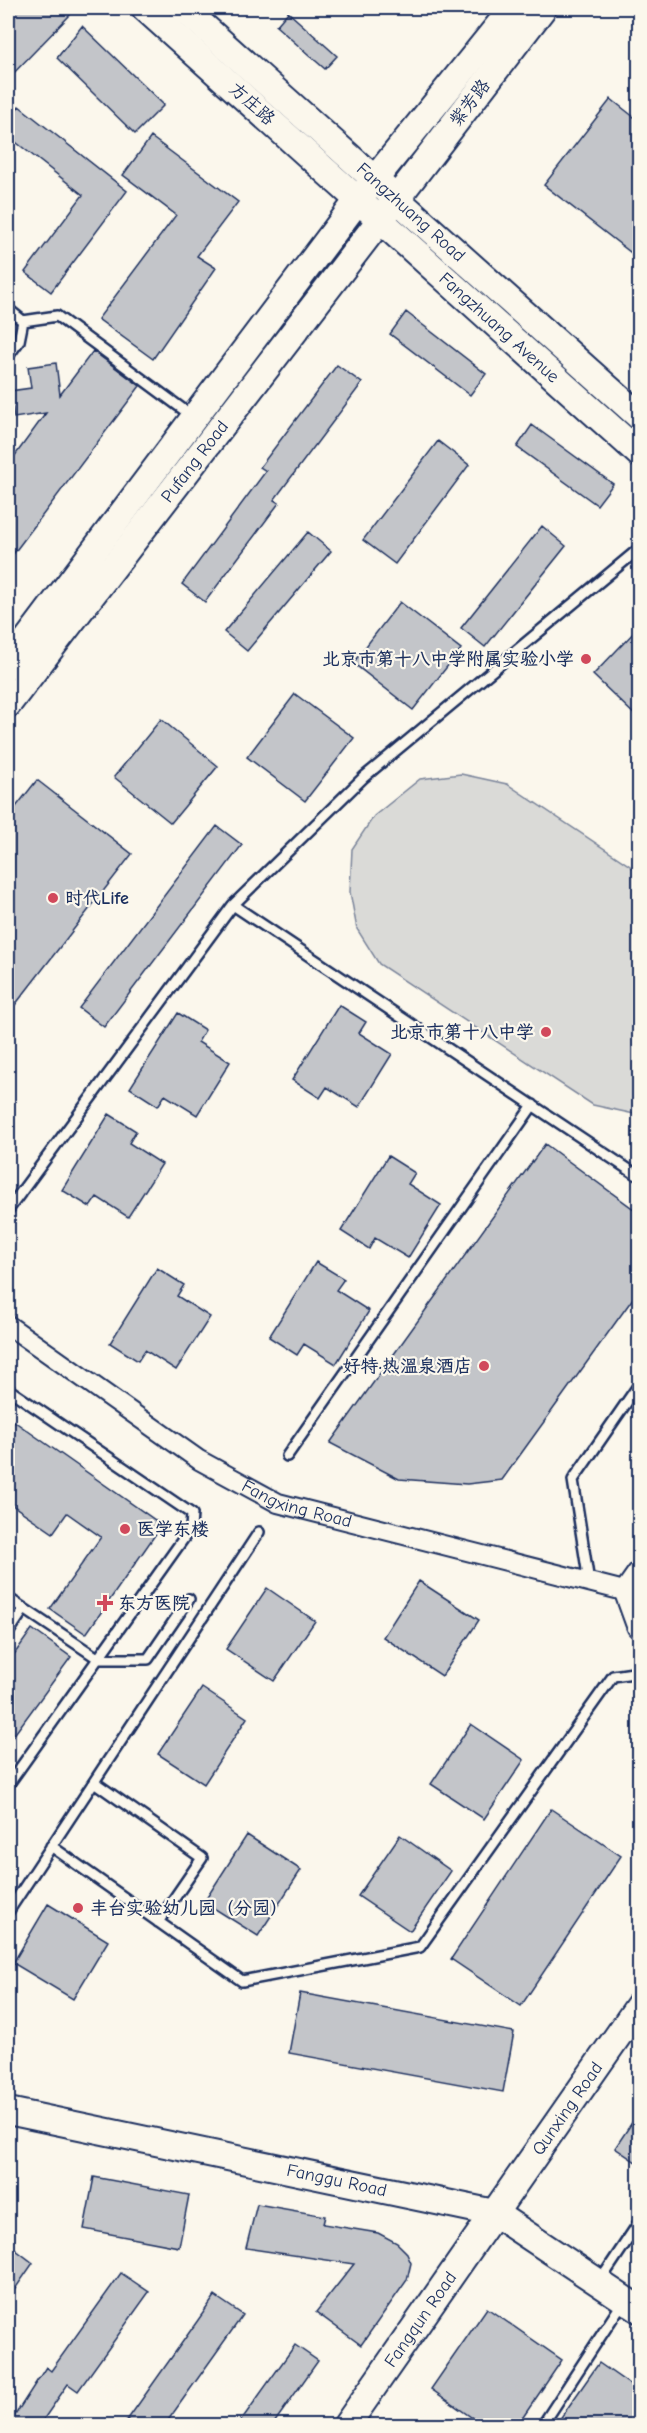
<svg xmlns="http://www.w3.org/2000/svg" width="647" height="2433" font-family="'Comic Neue','LXGW WenKai TC',sans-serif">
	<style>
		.green { fill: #dadad7; stroke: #7a849a; stroke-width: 1.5 }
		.building { fill: #c3c5c9; stroke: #1b2f5e; stroke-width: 1.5 }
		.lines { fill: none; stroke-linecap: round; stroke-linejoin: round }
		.lane-casing { stroke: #1b2f5e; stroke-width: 14 }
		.street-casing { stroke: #1b2f5e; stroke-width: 22 }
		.secondary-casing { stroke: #1b2f5e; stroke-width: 30 }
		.lane { stroke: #fbf7ec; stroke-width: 9 }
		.street { stroke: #fbf7ec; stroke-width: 18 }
		.secondary { stroke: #fbf7ec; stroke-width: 26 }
		.poi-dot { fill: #d1495b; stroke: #fbf7ec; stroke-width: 2 }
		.labels { text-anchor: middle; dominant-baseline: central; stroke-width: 4.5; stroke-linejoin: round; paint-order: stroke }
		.street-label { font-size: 18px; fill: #1b2f5e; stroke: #fbf7ec }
		.poi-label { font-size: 18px; font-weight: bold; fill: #1b2f5e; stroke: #fbf7ec; text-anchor: start }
	</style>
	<rect width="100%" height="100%" fill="#fbf7ec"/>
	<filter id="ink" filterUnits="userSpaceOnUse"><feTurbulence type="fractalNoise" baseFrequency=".0167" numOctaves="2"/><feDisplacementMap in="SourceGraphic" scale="12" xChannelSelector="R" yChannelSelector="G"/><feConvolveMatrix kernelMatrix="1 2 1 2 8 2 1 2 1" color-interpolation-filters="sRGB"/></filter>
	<g filter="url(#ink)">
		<!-- green -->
		<path class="green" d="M461,774L507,784L639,872V1115L593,1105L379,964L357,929L350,892L352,849L374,816L420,779Z"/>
		<!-- building -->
		<path class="building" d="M15,8H63L70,15L8,79V15Z
			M288,12L337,56L325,69L276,26Z
			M82,26L164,105L135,134L57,58Z
			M611,99L639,121V259L544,185Z
			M19,106L127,191L51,292L25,272L83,195L8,136V120Z
			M151,137L238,202L197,256L216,268L153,359L98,319L176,215L123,175Z
			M406,312L486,374L470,395L390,334Z
			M93,351L140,386L8,561V465L46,413L14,418L10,391L31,388L28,367L56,363L60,395Z
			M337,365L362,383L274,500L279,503L205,602L182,584L266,471L260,467Z
			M532,425L613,484L597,505L517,447Z
			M438,441L469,465L395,564L363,540Z
			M542,526L566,546L485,647L461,628Z
			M308,532L331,551L247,651L224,632Z
			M400,602L461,649L413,710L353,663Z
			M639,627V719L593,675Z
			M295,694L354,738L305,801L247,757Z
			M161,719L218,766L171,823L114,777Z
			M37,780L132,854L8,1014V817Z
			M217,826L242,845L104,1027L79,1008Z
			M339,1005L366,1022L359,1033L392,1054L359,1107L327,1087L320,1098L292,1080Z
			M178,1013L205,1030L198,1042L230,1062L197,1115L165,1095L158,1106L130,1088Z
			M109,1114L136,1131L129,1143L162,1164L128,1217L97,1197L90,1207L62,1190Z
			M545,1144L639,1213V1290L502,1480L467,1484L399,1479L330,1443Z
			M388,1156L415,1173L408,1184L441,1205L408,1258L375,1238L369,1249L341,1231Z
			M316,1262L344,1279L336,1290L369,1311L336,1364L304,1344L297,1355L269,1337Z
			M157,1268L184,1285L177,1296L210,1317L176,1370L145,1350L138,1361L110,1343Z
			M8,1417L162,1525L86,1634L50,1609L101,1537L67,1513L53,1533L8,1502Z
			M419,1581L479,1620L442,1676L383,1637Z
			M267,1588L315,1621L274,1681L226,1649Z
			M32,1629L71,1657L8,1743V1663Z
			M202,1688L247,1718L204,1784L158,1754Z
			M471,1724L524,1760L484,1819L431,1784Z
			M551,1809L621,1856L521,2006L451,1959Z
			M247,1835L301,1870L258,1936L204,1902Z
			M400,1835L451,1871L410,1931L358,1896Z
			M48,1904L108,1941L73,1999L13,1963Z
			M300,1993L514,2032L503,2092L289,2053Z
			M639,2112V2164L615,2148Z
			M94,2177L189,2195L179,2247L84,2229Z
			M257,2204L325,2216L323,2224L378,2233L397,2243L406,2252L411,2263L407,2280L361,2345L316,2312L354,2264L246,2248Z
			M8,2244L33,2263L8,2299Z
			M121,2273L149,2292L78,2391L68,2384L39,2426H8L46,2367L51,2371Z
			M215,2296L243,2315L164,2426H123Z
			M487,2308L562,2360L517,2426H484L431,2389Z
			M295,2345L318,2361L272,2426H237Z
			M599,2363L639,2391V2426H555Z"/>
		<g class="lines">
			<defs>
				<path id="lane" d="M8,309L23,321L57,316L192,416
					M8,356L19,341L23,321
					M233,905L640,1177
					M8,1210L233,905L364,777L640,548
					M8,1389L192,1514L191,1528L8,1785
					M287,1456L533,1105
					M589,1582L573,1480L640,1383
					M8,1598L99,1659H148L189,1599
					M8,1633L24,1609
					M94,1782L202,1858L158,1922
					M51,1846L242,1981L420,1947L613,1676L640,1672
					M8,1912L259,1532
					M600,2281L640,2221
					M542,2426L623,2302"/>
				<g id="street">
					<path id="s1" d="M8,1325L199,1460L278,1503L628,1592"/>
				</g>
				<g id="secondary">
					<path id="s2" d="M145,8L640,454"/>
					<path id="s3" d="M183,8L640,417"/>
					<path d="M8,665L358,200L513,8"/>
					<path id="s4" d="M8,704L543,8"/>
					<path d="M640,1575L628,1592L640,1625"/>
					<path id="s5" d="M8,2111L494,2213L640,2310"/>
					<path id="s6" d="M346,2426L640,2004"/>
				</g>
			</defs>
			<!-- lane casing -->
			<use href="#lane" class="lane-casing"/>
			<!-- street casing -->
			<use href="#street" class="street-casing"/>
			<!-- secondary casing -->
			<use href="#secondary" class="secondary-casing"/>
			<!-- lane -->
			<use href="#lane" class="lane"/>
			<!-- street -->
			<use href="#street" class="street"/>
			<!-- secondary -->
			<use href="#secondary" class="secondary"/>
		</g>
	</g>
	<!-- markers -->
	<g class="poi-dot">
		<circle cx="586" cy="659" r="6"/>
		<circle cx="53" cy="898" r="6"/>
		<circle cx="546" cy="1032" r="6"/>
		<circle cx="484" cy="1366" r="6"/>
		<circle cx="125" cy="1529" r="6"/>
		<path d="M102 1594h6v6h6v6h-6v6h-6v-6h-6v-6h6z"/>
		<circle cx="78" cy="1908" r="6"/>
	</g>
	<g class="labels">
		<!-- street labels -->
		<g class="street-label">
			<text transform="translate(470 103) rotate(-52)">紫芳路</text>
			<text transform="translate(252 104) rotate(42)">方庄路</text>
			<text stroke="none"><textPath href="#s3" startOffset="306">Fangzhuang Road</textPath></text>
			<text stroke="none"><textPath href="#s2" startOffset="477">Fangzhuang Avenue</textPath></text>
			<text stroke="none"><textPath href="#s4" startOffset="306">Pufang Road</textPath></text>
			<text stroke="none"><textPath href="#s1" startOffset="342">Fangxing Road</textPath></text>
			<text stroke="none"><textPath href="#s6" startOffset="387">Qunxing Road</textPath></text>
			<text stroke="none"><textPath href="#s5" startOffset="336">Fanggu Road</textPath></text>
			<text stroke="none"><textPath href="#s6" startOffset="130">Fangqun Road</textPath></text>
		</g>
		<!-- poi labels -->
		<g class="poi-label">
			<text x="574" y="659" text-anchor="end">北京市第十八中学附属实验小学</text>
			<text x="65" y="898">时代Life</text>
			<text x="534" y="1032" text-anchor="end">北京市第十八中学</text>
			<text x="472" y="1366" text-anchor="end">好特·热温泉酒店</text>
			<text x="137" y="1529">医学东楼</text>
			<text x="118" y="1603">东方医院</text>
			<text x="90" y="1908">丰台实验幼儿园（分园）</text>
		</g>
	</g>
	<!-- margin -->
	<rect width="647" height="2433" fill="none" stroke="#fbf7ec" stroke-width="30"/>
	<rect x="15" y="15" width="617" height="2403" fill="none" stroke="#1b2f5e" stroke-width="2" filter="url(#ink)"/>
</svg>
